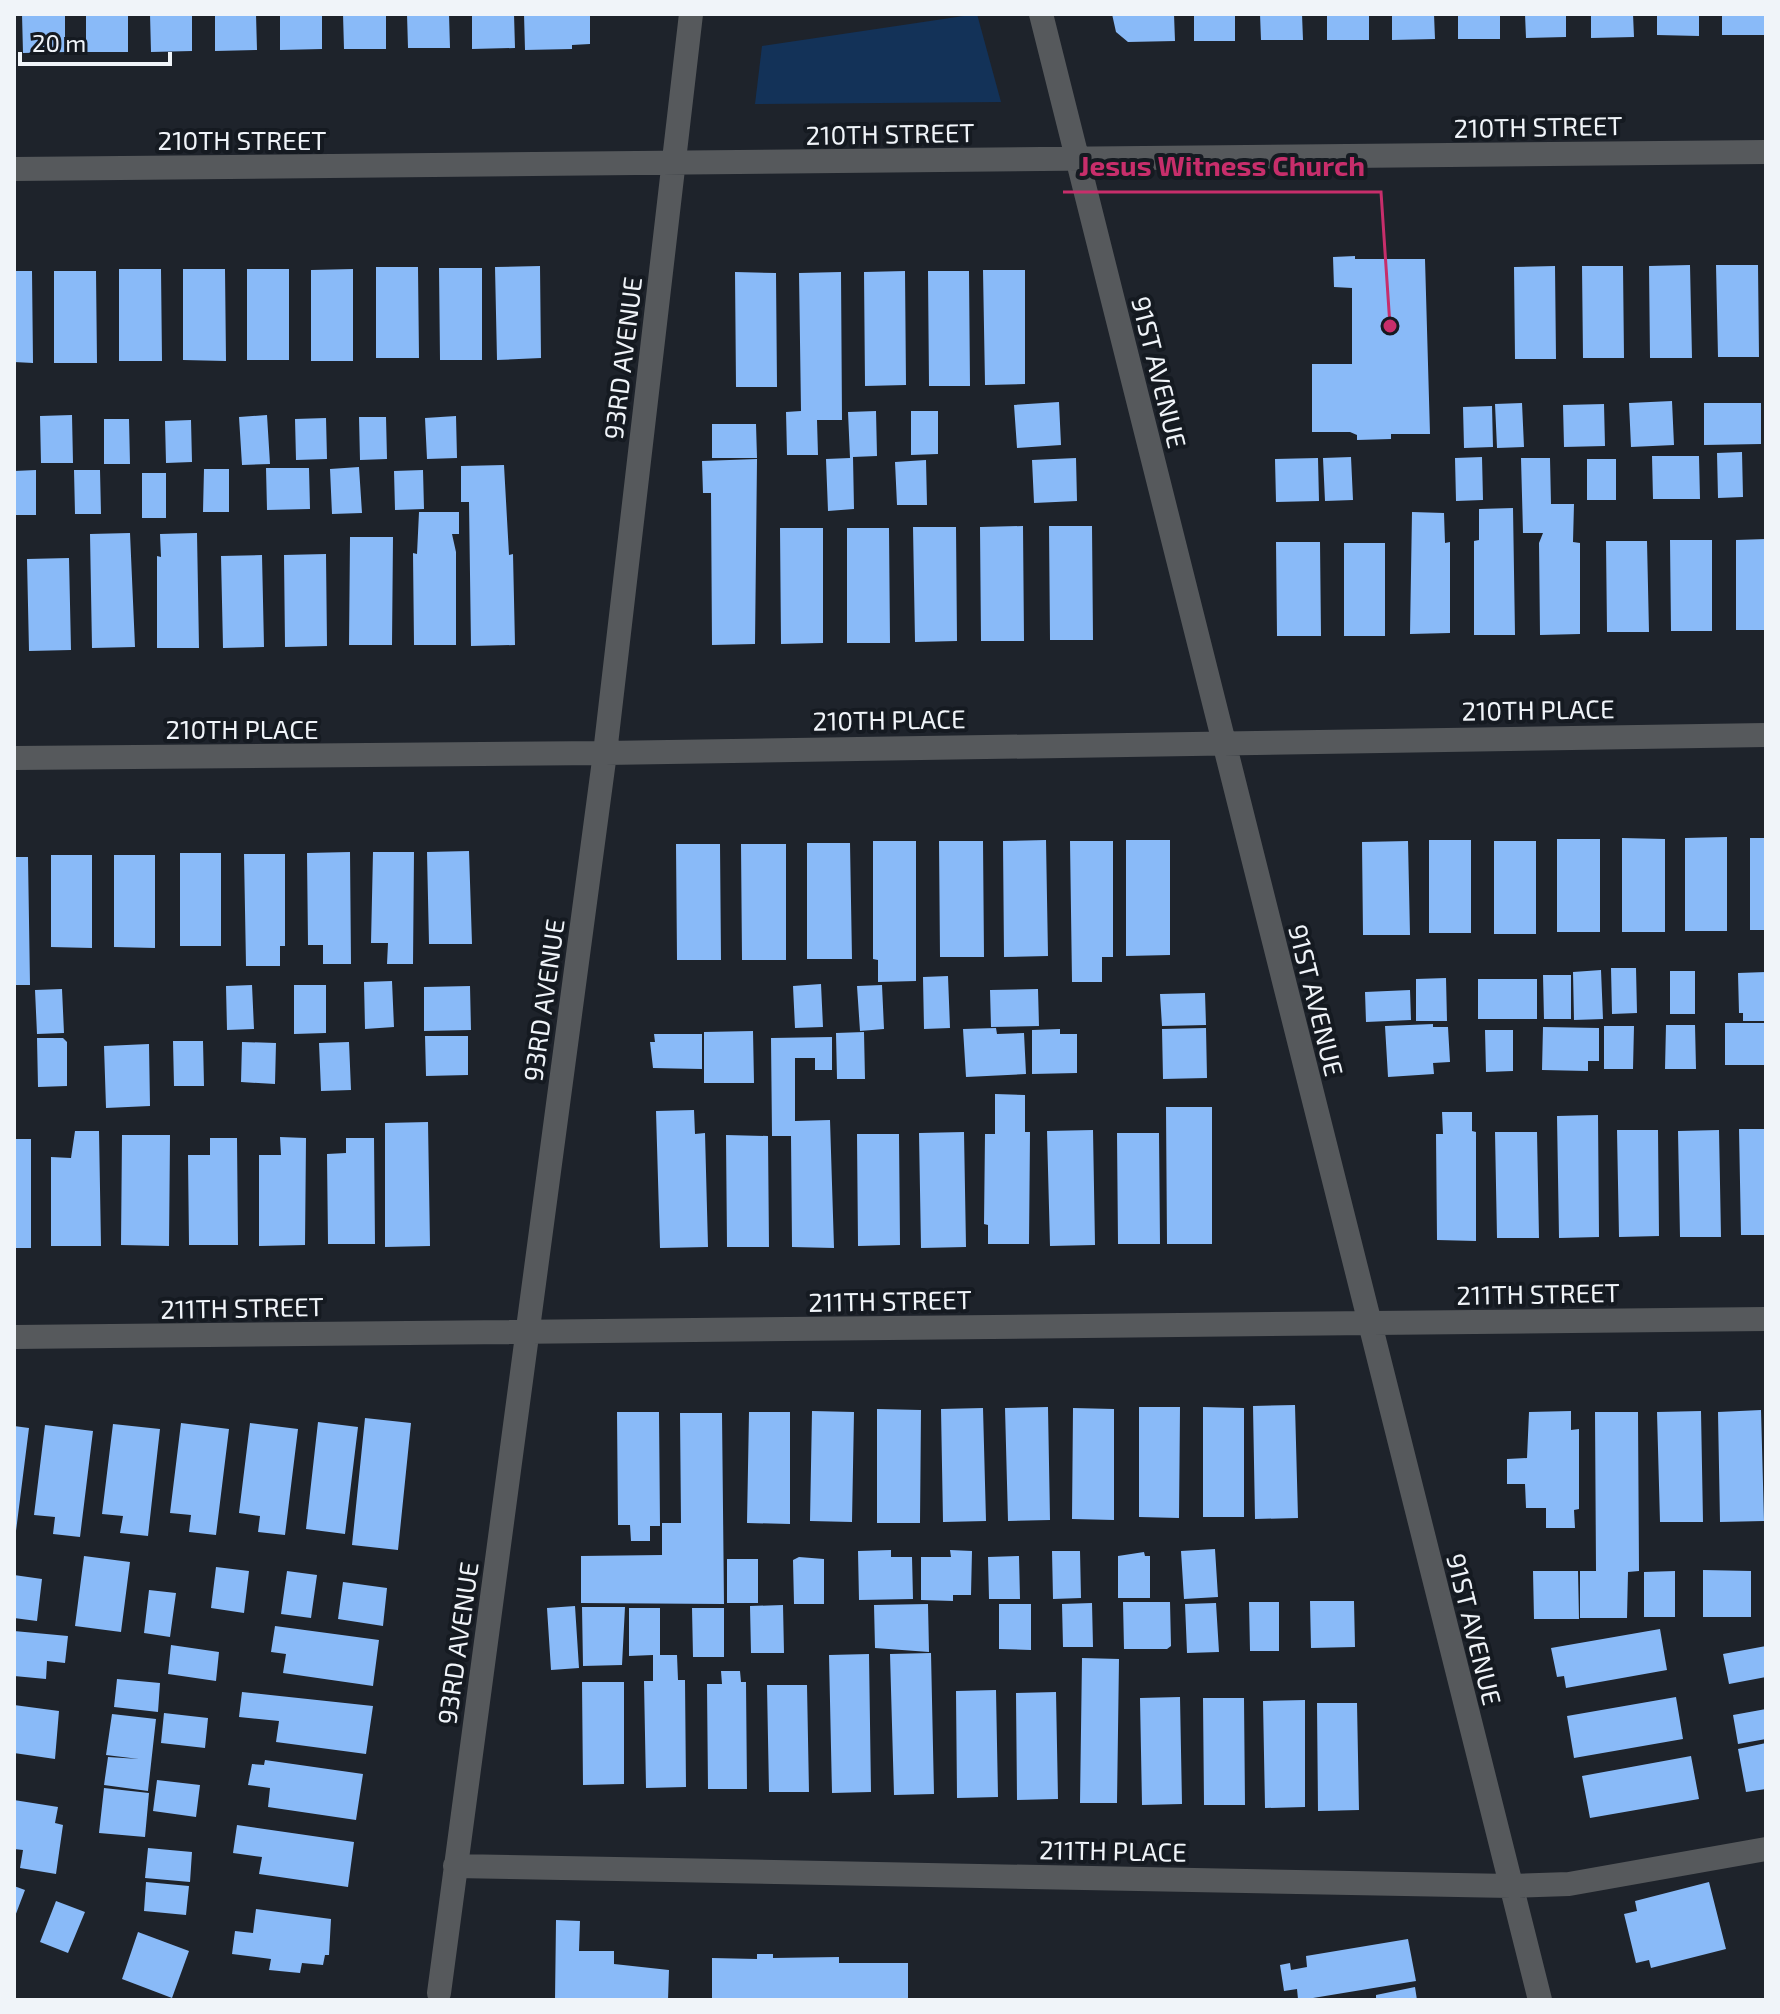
<svg xmlns="http://www.w3.org/2000/svg" width="1780" height="2014" font-family="'Exo 2',sans-serif">
	<style>
		.green { fill: #133258 }
		.building { fill: #89baf8 }
		.lines { fill: none; stroke-linecap: round; stroke-linejoin: round }
		.minor { stroke: #56595c; stroke-width: 24 }
		.labels { text-anchor: middle; dominant-baseline: central; stroke-width: 8; stroke-linejoin: round; paint-order: stroke }
		.street-label { font-size: 26px; fill: #f0f4f9; stroke: #151a21 }
		.leader { fill: none; stroke: #c72e6b; stroke-width: 3 }
		.callout-dot { fill: #c72e6b; stroke: #151a21; stroke-width: 3 }
		.callout-label { font-size: 28px; text-anchor: middle; font-weight: bold; fill: #c72e6b; stroke: #151a21; stroke-width: 8; stroke-linejoin: round; paint-order: stroke }
	</style>
	<rect width="100%" height="100%" fill="#1e232b"/>
	<!-- green -->
	<path class="green" d="M977,14L1001,102L755,104L762,46Z"/>
	<!-- building -->
	<path class="building" d="M22,14H65V52L23,53Z
		M86,14H128V52H86Z
		M150,14H192V51L151,52Z
		M215,14H256L257,50L215,51Z
		M280,14H322V49L280,50Z
		M343,14H386V49H344Z
		M407,14H449L450,48H408Z
		M472,14H514L515,48L472,49Z
		M524,14H590V44L572,45V49L525,50Z
		M1112,14H1174L1175,41L1128,42L1116,32Z
		M1194,14H1235V41H1194Z
		M1260,14H1302L1303,40H1261Z
		M1327,14H1369V40H1327Z
		M1392,14H1434L1435,39L1392,40Z
		M1458,14H1500V39H1458Z
		M1525,14H1566V37L1526,38Z
		M1591,14H1633L1634,37L1591,38Z
		M1657,14H1699V36L1657,35Z
		M1722,14H1765V35H1722Z
		M1355,256V259H1425L1430,434H1391V439L1357,440V435L1350,432H1312V364H1352V288L1334,287L1333,257Z
		M1690,265L1692,358H1650L1649,266Z
		M1716,265H1758L1759,357H1718Z
		M540,266L541,358L497,360L495,267Z
		M1555,266L1556,359H1515L1514,267Z
		M1582,266H1623L1624,358H1583Z
		M376,267H418L419,358H376Z
		M439,268H482V360H440Z
		M119,269H161L162,361H119Z
		M183,269H225L226,361L183,360Z
		M247,269H289V360H247Z
		M353,269V361H311V270Z
		M983,270H1025V384L985,385Z
		M14,271H32L33,363L14,362Z
		M54,271H96L97,363H54Z
		M905,271L906,385L865,386L864,272Z
		M928,271H969L970,386H929Z
		M735,272L776,273L777,387H736Z
		M841,272L842,420H817L818,455H787L786,412L801,411L799,273Z
		M1672,401L1674,445L1631,447L1629,403Z
		M1059,402L1061,445L1017,448L1014,405Z
		M1522,403L1524,447L1497,448L1495,404Z
		M1704,403H1761V444L1704,445Z
		M1604,404L1605,446L1564,447L1563,405Z
		M1492,406L1493,447L1464,448L1463,407Z
		M876,411L877,456L853,457L854,509L828,511L826,459L850,458L848,412Z
		M911,411H938V454L911,455Z
		M72,415L73,463H41L40,416Z
		M267,415L270,464L242,465L239,417Z
		M456,416L457,458L427,459L425,418Z
		M359,417H386L387,459L360,460Z
		M326,418L327,459L296,460L295,419Z
		M104,419H129L130,464H104Z
		M191,420L192,462L166,463L165,421Z
		M712,424H756L757,458H712Z
		M1742,452L1743,497L1718,498L1717,453Z
		M1652,456H1699L1700,499H1653Z
		M1351,457L1353,500L1325,501L1323,458Z
		M1482,457L1483,500L1456,501L1455,458Z
		M1076,458L1077,501L1034,503L1032,460Z
		M1318,458L1319,501L1276,502L1275,459Z
		M1521,458H1550L1551,504H1574L1573,542L1580,543V634L1540,635L1539,543L1543,533H1523Z
		M757,459L755,644L712,645L711,493H703L702,461Z
		M1587,459H1616V500H1587Z
		M926,460L927,505H897L895,462Z
		M504,465L509,555L513,554L515,645L471,646L469,502H461V466Z
		M359,467L362,513L332,514L330,469Z
		M266,468H309L310,509L267,510Z
		M204,469H229V512H203Z
		M36,470V515H14V471Z
		M74,470H100L101,514H75Z
		M423,470L424,509L395,510L394,471Z
		M142,473H166V518H142Z
		M1513,508L1515,635H1474V541L1479,540V509Z
		M419,512H459V534H452L456,552V645H414L413,553L417,554Z
		M1412,512L1444,513L1445,543L1450,542V633L1410,634Z
		M1023,526L1024,641H981L980,527Z
		M1049,526H1092L1093,640H1050Z
		M913,527H956L957,641L915,642Z
		M780,528H823V643L781,644Z
		M847,528H889L890,643H847Z
		M130,533L135,647L92,648L90,534Z
		M197,533L199,648H157V556L161,557L160,534Z
		M350,537H393L392,645H349Z
		M1766,539V630H1736V540Z
		M1670,540H1712V631H1671Z
		M1606,541H1647L1649,632H1607Z
		M1276,542H1320L1321,636H1277Z
		M1344,543H1385V636H1344Z
		M326,554L327,646L285,647L284,555Z
		M262,555L264,647L223,648L221,556Z
		M69,558L71,650L29,651L27,559Z
		M1727,837V931H1685V838Z
		M1622,838L1665,839V932H1622Z
		M1750,838H1766V930H1750Z
		M1557,839H1600V932H1557Z
		M1046,840L1048,956L1004,957L1003,841Z
		M1126,840H1170V955L1126,956Z
		M1429,840H1471V933H1429Z
		M873,841H916V981L878,982V960L873,959Z
		M939,841H983L984,957H940Z
		M1070,841H1113V957H1102V982H1072Z
		M1408,841L1410,935H1363L1362,842Z
		M1494,841H1536V934H1494Z
		M807,843H850L852,959H807Z
		M676,844H720L721,960H677Z
		M741,844H786V960H742Z
		M469,851L472,944H429L427,852Z
		M350,852L351,964H323V945H308L307,853Z
		M373,852H414L413,964H387L388,943H371Z
		M180,853H221V946H180Z
		M244,854H285V946H280V966H246Z
		M51,855H92V948L51,947Z
		M114,855H155V948L114,947Z
		M14,857H28L30,985H14Z
		M1611,968H1636L1637,1013L1612,1014Z
		M1601,970L1603,1019L1574,1020L1573,972Z
		M1670,971H1695V1014H1670Z
		M1766,972L1764,1021H1743V1013H1739L1738,973Z
		M1543,975H1571V1019H1544Z
		M948,976L950,1028L924,1029L923,977Z
		M1446,978L1447,1021H1416V979Z
		M1478,979H1537V1019H1478Z
		M392,981L394,1027L365,1029L364,982Z
		M821,984L823,1027L795,1028L793,986Z
		M252,985L254,1029L227,1030L226,986Z
		M294,985H326V1033L294,1034Z
		M882,985L884,1029L860,1031L857,986Z
		M470,986L471,1030L424,1031V987Z
		M62,989L64,1033L37,1034L35,990Z
		M1038,989L1039,1026L991,1027L990,990Z
		M1410,990L1411,1020L1366,1022L1365,992Z
		M1205,993L1206,1025L1162,1026L1160,994Z
		M1725,1023H1766V1065H1725Z
		M1433,1024V1027H1448L1450,1062L1433,1063L1434,1074L1388,1077L1385,1026Z
		M1666,1025H1695L1696,1069H1665Z
		M1604,1026H1634L1633,1069H1604Z
		M1543,1027L1599,1028V1061H1588V1071L1542,1070Z
		M996,1028L997,1034L1024,1033L1026,1074L966,1077L963,1029Z
		M1206,1028L1207,1078L1163,1079L1162,1029Z
		M1060,1029V1034H1077V1073L1032,1074V1030Z
		M1485,1030H1513V1071L1486,1072Z
		M753,1031L754,1083H704V1032Z
		M864,1032L865,1079H837L836,1033Z
		M654,1034H702V1069L653,1068L650,1042H655Z
		M425,1036H468V1075L426,1076Z
		M832,1037V1070H815V1058H795V1121L830,1120L834,1248L792,1247L791,1136H772L771,1038Z
		M37,1038H63L67,1042V1086L38,1087Z
		M173,1041H203L204,1086H174Z
		M242,1042L276,1043L275,1084L241,1082Z
		M349,1042L351,1090L321,1091L319,1043Z
		M149,1044L150,1106L106,1108L104,1046Z
		M995,1094L1025,1095V1132H1030L1029,1244H988V1225L984,1224L985,1134H995Z
		M1166,1107H1212V1244H1167Z
		M694,1110L695,1134L705,1133L708,1247L660,1248L656,1111Z
		M1442,1112H1472V1131L1476,1132V1241L1437,1240L1436,1134H1443Z
		M1598,1115L1599,1237L1559,1238L1557,1116Z
		M428,1122L430,1246L385,1247V1123Z
		M1739,1129H1766V1235H1741Z
		M1093,1130L1095,1245L1050,1246L1047,1131Z
		M1617,1130H1658L1659,1236L1619,1237Z
		M1719,1130L1721,1237H1680L1678,1131Z
		M75,1131H99L101,1246H51V1157L71,1158Z
		M964,1132L966,1247L921,1248L919,1133Z
		M1495,1132H1537L1539,1238H1497Z
		M1117,1133H1159L1160,1244H1118Z
		M857,1134H899L900,1245L858,1246Z
		M122,1135H170L169,1246L121,1245Z
		M726,1135L768,1136L769,1247H727Z
		M280,1137L306,1138L305,1245L259,1246V1155H281Z
		M210,1138H237L238,1245H189L188,1155H210Z
		M346,1138H374L375,1244H328L327,1154L346,1153Z
		M14,1139H31V1248H14Z
		M1295,1405L1298,1518L1255,1519L1253,1406Z
		M1048,1407L1050,1520L1008,1521L1005,1408Z
		M1139,1407H1180L1179,1518L1139,1517Z
		M1203,1407L1244,1408V1517H1203Z
		M983,1408L986,1521L943,1522L941,1409Z
		M1073,1408L1114,1409V1520L1072,1519Z
		M877,1409L921,1410L920,1523H877Z
		M1761,1410L1764,1521L1720,1522L1718,1412Z
		M812,1411L854,1412L852,1522L810,1521Z
		M1571,1411V1430L1579,1429V1509L1574,1510L1575,1528H1546V1508H1526L1525,1484H1507V1459L1527,1458L1529,1412Z
		M1701,1411L1703,1522H1660L1657,1412Z
		M617,1412H659L660,1526H650V1541H631L630,1525H618Z
		M749,1412H790V1524L747,1523Z
		M1595,1412H1638L1639,1571L1628,1572L1627,1618H1580V1571H1596Z
		M680,1413H722L724,1604L581,1603V1556L662,1555V1523H681Z
		M365,1418L411,1423L398,1550L352,1545Z
		M318,1422L358,1427L345,1534L306,1529Z
		M181,1423L229,1429L216,1535L189,1532L191,1515L170,1513Z
		M250,1423L298,1429L285,1535L258,1532L260,1516L239,1513Z
		M113,1424L160,1429L148,1536L120,1533L123,1516L102,1514Z
		M45,1425L93,1431L80,1537L53,1534L55,1517L34,1515Z
		M14,1426L29,1428L16,1531H14Z
		M1215,1549L1218,1597L1184,1599L1181,1551Z
		M891,1550V1557H912L913,1599L859,1600L858,1551Z
		M950,1550L972,1551L971,1595H953V1601L921,1600V1557H951Z
		M1052,1551H1080L1081,1598L1053,1599Z
		M1144,1552L1145,1556H1150V1598H1118V1556Z
		M84,1556L130,1562L121,1632L75,1626Z
		M1019,1556L1020,1599H989L988,1557Z
		M799,1557L824,1559V1604H794L793,1560Z
		M727,1559H758V1603H727Z
		M216,1567L249,1571L244,1613L211,1608Z
		M1703,1570L1751,1571V1617H1703Z
		M287,1571L317,1575L311,1618L281,1614Z
		M1533,1571H1578L1579,1619H1534Z
		M1675,1571V1617H1644V1572Z
		M14,1575L42,1579L37,1621L14,1618Z
		M343,1582L387,1588L383,1626L338,1619Z
		M149,1590L176,1593L170,1637L144,1633Z
		M1310,1601H1354L1355,1647L1311,1648Z
		M1123,1602H1170L1171,1646L1167,1649H1124Z
		M1249,1602H1279V1651H1250Z
		M1092,1603L1093,1647H1063L1062,1604Z
		M1216,1603L1219,1652L1187,1653L1185,1604Z
		M928,1604L929,1652L875,1648L874,1605Z
		M999,1604H1031V1650L999,1649Z
		M783,1605L784,1653H751L750,1606Z
		M575,1606L579,1668L551,1670L547,1608Z
		M582,1607H625L622,1665L583,1666Z
		M629,1608H660V1655H677L678,1680H685L686,1787L646,1788L644,1681H653V1655L629,1656Z
		M692,1608H724V1657H693Z
		M275,1626L379,1640L373,1686L283,1673L286,1654L271,1652Z
		M1660,1629L1667,1670L1566,1688L1564,1676L1557,1677L1551,1648Z
		M14,1631L68,1636L65,1663L47,1661L46,1679L14,1676Z
		M171,1645L219,1652L216,1681L168,1674Z
		M1766,1646V1677L1729,1684L1723,1654Z
		M931,1653L934,1794L894,1795L890,1654Z
		M869,1654L871,1792L832,1793L829,1655Z
		M1082,1658L1119,1659L1117,1803H1080Z
		M721,1671H740L741,1682H746L747,1789H708L707,1684H722Z
		M117,1679L160,1683L158,1712L114,1707Z
		M582,1682H624V1784L583,1785Z
		M767,1685H807L809,1792H769Z
		M996,1690L998,1797L957,1798L956,1691Z
		M242,1692L373,1706L366,1754L276,1742L279,1721L239,1717Z
		M1056,1692L1058,1799L1017,1800L1016,1693Z
		M1180,1697L1182,1804L1142,1805L1140,1698Z
		M1676,1697L1683,1739L1574,1758L1567,1716Z
		M1203,1698H1244L1245,1805H1204Z
		M1305,1700V1807L1265,1808L1263,1701Z
		M1317,1703H1357L1359,1810L1318,1811Z
		M14,1705L59,1711L55,1759L14,1753Z
		M1766,1709V1739L1738,1744L1733,1715Z
		M164,1713L208,1718L205,1748L161,1743Z
		M112,1714L156,1719L148,1791L104,1785L108,1757L139,1759L106,1755Z
		M1766,1743V1789L1746,1792L1738,1749Z
		M1691,1756L1699,1799L1590,1818L1582,1776Z
		M265,1760L363,1774L356,1820L268,1807L270,1788L248,1785L252,1764L264,1765Z
		M157,1780L200,1785L196,1817L153,1811Z
		M104,1788L149,1793L145,1837L99,1833Z
		M14,1800L58,1807L55,1823L63,1825L56,1874L20,1868L23,1850L14,1849Z
		M237,1825L354,1842L348,1887L259,1874L262,1857L233,1853Z
		M148,1848L192,1852L190,1882L145,1878Z
		M146,1882L189,1886L186,1915L144,1911Z
		M1709,1882L1726,1949L1651,1968L1649,1960L1636,1963L1624,1914L1637,1911L1635,1901Z
		M14,1886L25,1890L14,1919Z
		M56,1901L85,1912L68,1953L40,1942Z
		M256,1909L331,1919L329,1955H325L323,1965L302,1963L300,1973L269,1970L271,1959L232,1954L235,1931L253,1933Z
		M556,1920L580,1921L579,1951H614V1964L669,1970L668,2000H555Z
		M138,1932L189,1951L172,1998L122,1979Z
		M1408,1939L1416,1981L1313,1998L1298,1999L1297,1989L1284,1991L1280,1965L1290,1963L1291,1970L1307,1967L1306,1956Z
		M757,1954H773V1958L839,1957V1963H908V2000H712V1958L757,1959Z
		M1415,1987L1417,2000H1376V1995Z"/>
	<g class="lines">
		<!-- minor -->
		<path class="minor" d="M1041,14L1540,2000
			M14,169L1766,152
			M14,758L605,753L1766,735
			M14,1337L1766,1319
			M455,1866L1511,1886L1569,1884L1766,1849
			M439,1993L605,753L691,14"/>
	</g>
	<g class="labels">
		<!-- street labels -->
		<g class="street-label">
			<text transform="translate(1538 126) rotate(-1)">210TH STREET</text>
			<text transform="translate(890 133) rotate(-1)">210TH STREET</text>
			<text x="242" y="139">210TH STREET</text>
			<text transform="translate(622 358) rotate(-83)">93RD AVENUE</text>
			<text transform="translate(1160 372) rotate(76)">91ST AVENUE</text>
			<text transform="translate(1538 709) rotate(-1)">210TH PLACE</text>
			<text transform="translate(889 719) rotate(-1)">210TH PLACE</text>
			<text x="242" y="728">210TH PLACE</text>
			<text transform="translate(543 1000) rotate(-82)">93RD AVENUE</text>
			<text transform="translate(1317 1000) rotate(76)">91ST AVENUE</text>
			<text transform="translate(1538 1293) rotate(-1)">211TH STREET</text>
			<text transform="translate(890 1300) rotate(-1)">211TH STREET</text>
			<text transform="translate(242 1307) rotate(-1)">211TH STREET</text>
			<text transform="translate(1475 1629) rotate(76)">91ST AVENUE</text>
			<text transform="translate(457 1643) rotate(-82)">93RD AVENUE</text>
			<text transform="translate(1113 1850) rotate(1)">211TH PLACE</text>
		</g>
	</g>
	<!-- callouts -->
	<path class="leader" d="M1390 326L1381 192H1063"/>
	<circle class="callout-dot" cx="1390" cy="326" r="8"/>
	<g class="callout-label">
		<text x="1222" y="176">Jesus Witness Church</text>
	</g>
	<!-- border -->
	<rect width="1780" height="2014" fill="none" stroke="#f0f4f9" stroke-width="32"/>
	<!-- scale -->
	<path d="M20 52v12h150v-12" fill="none" stroke="#f0f4f9" stroke-width="4"/>
	<text x="32" y="52" font-size="24" fill="#f0f4f9" stroke="#151a21" stroke-width="6" paint-order="stroke">20 m</text>
</svg>
